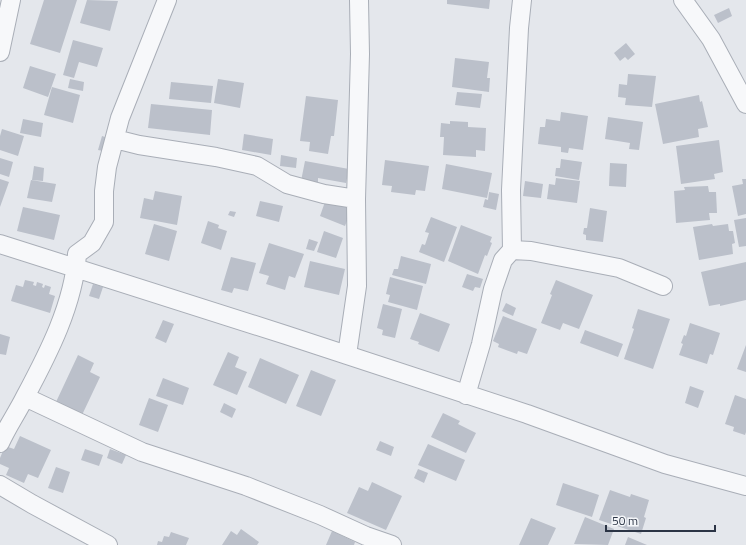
<svg xmlns="http://www.w3.org/2000/svg" width="746" height="545" font-family="'Titillium Web',sans-serif">
	<style>
		.building { fill: #bbc0ca }
		.lines { fill: none; stroke-linecap: round; stroke-linejoin: round }
		.minor-casing { stroke: #a9aeb7; stroke-width: 20 }
		.minor { stroke: #f7f8fa; stroke-width: 18 }
	</style>
	<rect width="100%" height="100%" fill="#e4e7ec"/>
	<!-- building -->
	<path class="building" d="M44,0H77L60,53L30,44Z
		M87,0L118,1L110,31L80,23Z
		M447,0H490L489,9L447,4Z
		M729,8L732,16L718,23L714,15Z
		M73,40L103,48L97,67L79,62L74,78L63,75Z
		M626,43L635,54L628,60L625,57L620,61L614,53Z
		M455,58L489,62L487,78H490L489,92L452,87Z
		M30,66L56,74L48,97L23,88Z
		M628,74L656,76L652,107L625,105L626,98L618,97L619,84L627,85Z
		M70,79L84,82L83,91L68,88Z
		M218,79L244,83L240,108L214,103Z
		M171,82L213,86L211,103L169,99Z
		M52,87L80,95L73,123L44,115Z
		M457,92L482,94L480,108L455,105Z
		M699,95L700,102L702,101L708,127L698,129L699,137L663,144L655,104Z
		M306,96L338,100L334,136H331L328,154L309,151L310,142L300,141Z
		M151,104L212,110L210,135L148,128Z
		M561,112L588,116L583,150L569,148L568,153L561,152V147L538,144L540,127H545L546,119L560,121Z
		M608,117L643,122L639,150L629,149L630,143L605,139Z
		M23,119L43,123L41,137L20,133Z
		M450,121L468,122V127L486,128L485,151L476,150V157L443,155L444,137H440L441,123L450,124Z
		M2,129L24,136L18,156L0,150V136Z
		M244,134L273,139L271,155L242,150Z
		M102,136L111,139L108,152L98,150Z
		M719,140L723,172L714,174L715,179L681,184L676,146Z
		M281,155L297,158L296,168L280,166Z
		M0,158L13,162L9,177L0,174Z
		M561,159L582,162L579,180L555,176L556,168H560Z
		M385,160L429,166L425,191L416,190L415,195L391,192L392,186L382,185Z
		M305,161L349,169L346,183L318,178V184L301,181Z
		M610,163L627,164L626,187L609,186Z
		M446,164L492,173L487,198L442,189Z
		M34,166L44,168L43,181L32,180Z
		M556,178L580,181L577,203L547,199L549,184L555,185Z
		M0,179L9,182L0,207Z
		M742,179H746V214L738,216L732,186L743,184Z
		M31,180L56,184L52,202L27,198Z
		M525,181L543,184L541,198L523,196Z
		M708,186L709,192H716L717,213H709L710,220L676,223L674,191L685,190L684,187Z
		M155,191L182,196L177,225L140,218L144,198L153,200Z
		M489,192L499,194L496,210L483,207L485,199L488,200Z
		M326,199L352,208L345,226L320,216Z
		M260,201L283,206L279,222L256,216Z
		M23,207L60,215L54,240L17,231Z
		M590,208L607,211L603,242L586,240V235L583,234L584,228H587Z
		M230,211L236,212L234,217L228,215Z
		M431,217L457,227L444,262L419,252L422,244L425,245L429,233L425,232Z
		M746,218V246L739,247L734,220Z
		M208,221L219,225L218,228L227,231L221,250L201,243Z
		M154,224L177,231L169,261L145,254Z
		M712,224L713,226L728,224L729,231H733L735,243L732,244L733,254L699,260L693,227Z
		M461,225L492,237L490,242L492,243L487,256L485,255L478,274L448,261Z
		M324,231L343,238L336,258L317,252Z
		M309,239L318,242L314,251L306,249Z
		M269,243L304,254L295,278L289,276L285,290L266,284L269,276L259,273Z
		M401,256L431,264L426,284L392,275L394,269H398Z
		M231,257L256,263L248,291L234,288L232,293L221,290Z
		M310,261L345,269L339,295L304,287Z
		M746,262V300L720,306V304L709,306L701,272Z
		M467,274L483,279L480,288L475,287L473,291L462,287Z
		M390,277L423,286L417,310L388,302L390,295L386,294Z
		M25,280L34,282L33,285L36,286L37,282L43,284L42,287L44,288L45,285L51,287L49,294L55,296L50,313L11,301L16,285L23,287Z
		M556,280L593,295L579,329L563,323L560,330L541,323L552,295L550,294Z
		M93,284L103,287L99,299L89,296Z
		M506,303L516,308L513,316L502,311Z
		M383,304L402,309L395,338L382,335L383,330L377,328Z
		M638,309L670,319L653,369L624,359L634,329L632,328Z
		M420,313L450,324L439,352L418,344L419,342L410,339Z
		M503,316L537,329L527,354L518,351L517,354L498,347L499,344L493,341Z
		M163,320L174,324L166,343L155,338Z
		M690,323L720,333L713,355L710,354L707,364L679,355L683,344L681,343L684,335L686,336Z
		M585,330L623,344L618,357L580,343Z
		M0,334L10,337L6,355L0,354Z
		M746,345V372L737,369Z
		M228,352L239,357L235,367L247,372L237,395L213,385Z
		M78,355L94,363L90,372L100,377L82,415L56,402Z
		M260,358L299,375L286,404L248,387Z
		M311,370L336,380L321,416L296,406Z
		M163,378L189,388L183,405L156,396Z
		M690,386L704,391L698,408L685,403Z
		M735,395L746,399V432L745,435L733,431L734,427L725,424Z
		M149,398L168,405L158,432L139,425Z
		M224,403L236,409L232,418L220,412Z
		M443,413L460,421L458,424L476,433L466,453L431,437Z
		M20,436L51,450L38,478L28,474L24,483L6,475L9,468L0,464V458L5,446L14,449Z
		M380,441L394,447L391,456L376,450Z
		M428,444L465,460L456,481L418,465Z
		M85,449L103,455L99,466L81,460Z
		M110,449L126,455L122,464L107,458Z
		M56,467L70,472L63,493L48,488Z
		M418,469L428,473L424,483L414,478Z
		M372,482L402,496L386,530L347,513L359,487L368,491Z
		M563,483L599,495L592,517L556,505Z
		M610,490L630,497L631,494L649,500L644,517L646,518L641,534L599,520Z
		M585,517L614,529L608,545L574,544Z
		M531,518L556,528L548,545H519Z
		M241,529L259,542L257,545H222L231,531L237,535Z
		M332,531L355,542L354,545H326Z
		M171,532L189,538L186,545H157L158,541L162,542L164,536L169,537Z
		M628,537L647,545H625Z"/>
	<g class="lines">
		<defs>
			<path id="minor" d="M683,0L711,39L746,104
				M0,52L11,0
				M115,139L139,145L216,157L257,166L287,184L324,194L356,199L357,286L347,355
				M356,199L360,54L359,0
				M0,244L286,335L527,414L665,464L746,486
				M512,250L511,190L519,28L522,0
				M466,395L481,344L493,289L503,260L512,250L531,251L619,268L663,286
				M25,397L142,452L246,486L320,515L366,536L392,545
				M0,443C7,427 17,413 25,397C48,354 74,304 77,254L92,243L104,222V191L107,167L120,118L167,0
				M0,485L32,504L108,545"/>
		</defs>
		<!-- minor casing -->
		<use href="#minor" class="minor-casing"/>
		<!-- minor -->
		<use href="#minor" class="minor"/>
	</g>
	<!-- scale -->
	<path d="M606 525v6h109v-6" fill="none" stroke="#2b3445" stroke-width="2"/>
	<text x="612" y="525" font-size="12" fill="#2b3445" stroke="#f4f6f9" stroke-width="3" paint-order="stroke">50 m</text>
</svg>
